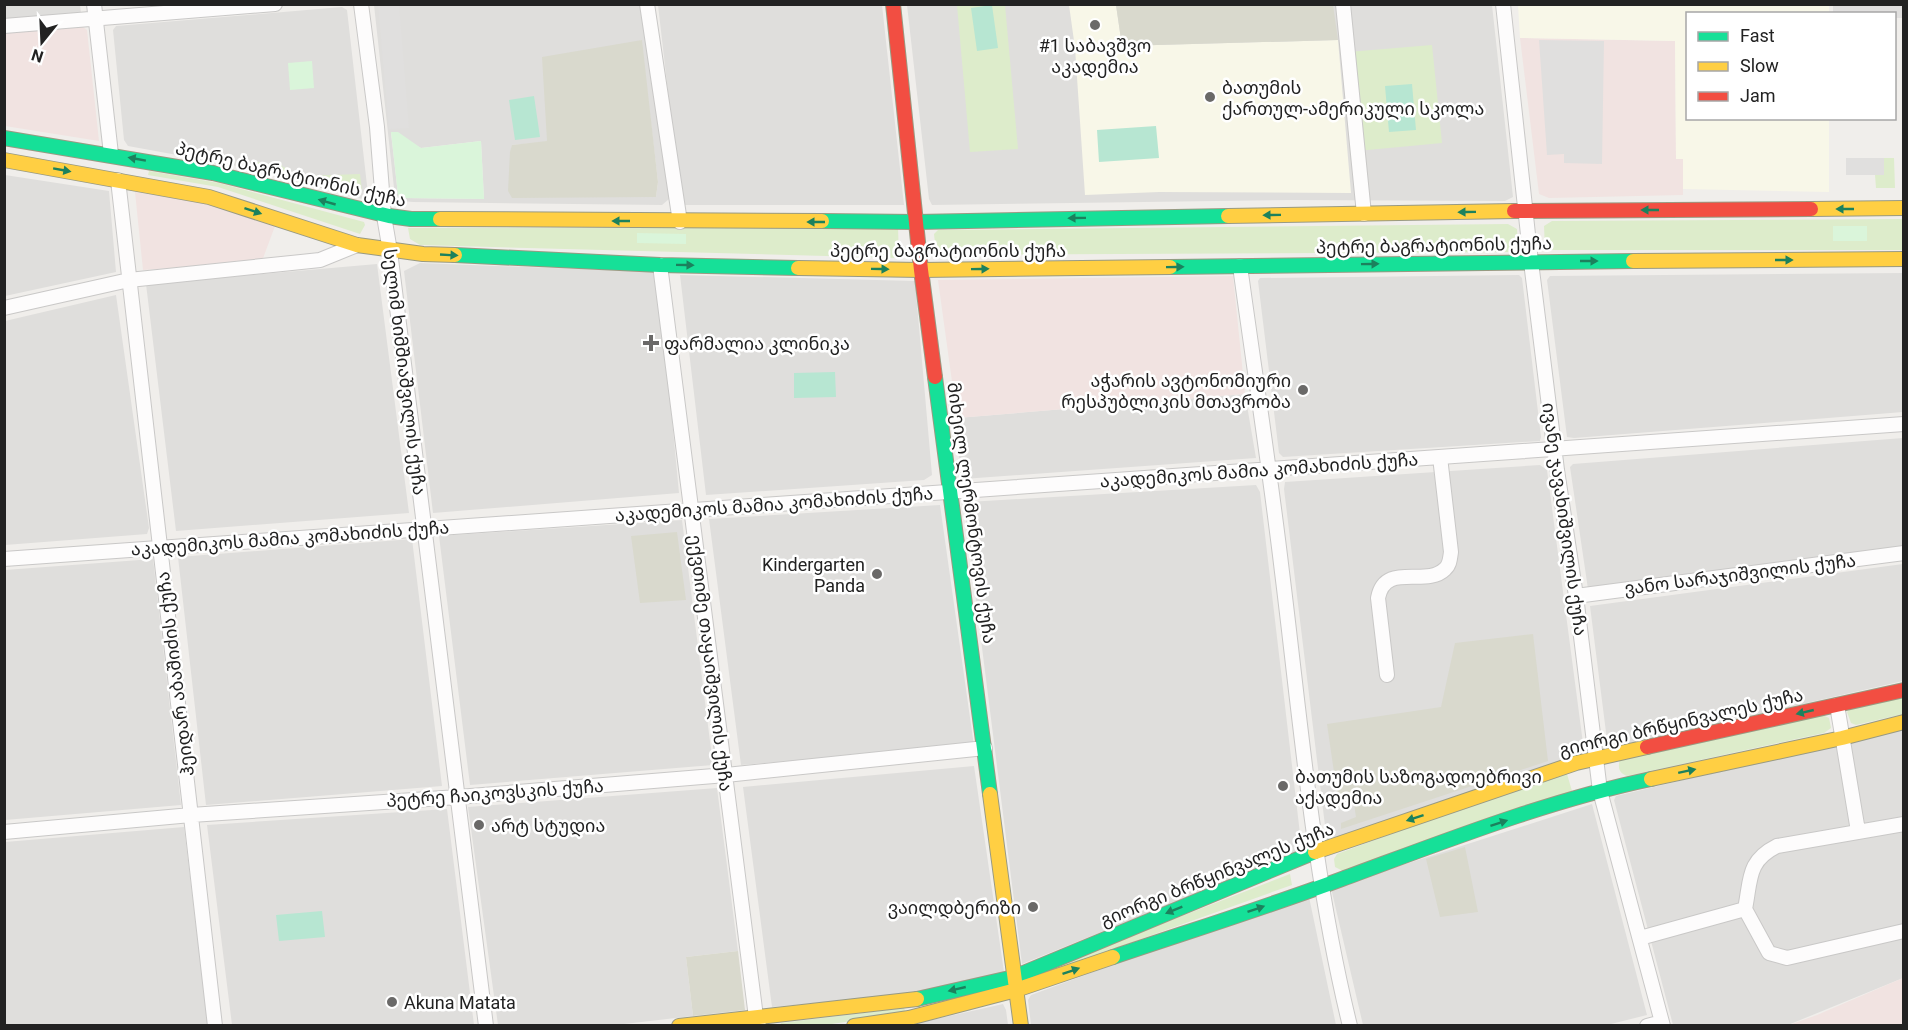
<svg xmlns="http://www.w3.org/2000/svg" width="1908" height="1030" font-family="Roboto,'Noto Sans Georgian',sans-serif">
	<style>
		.residential { fill: #dfdedc; fill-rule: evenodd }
		.commercial { fill: #f1e3e1 }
		.education { fill: #f8f7e8 }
		.construction { fill: #d9d9cd }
		.grass { fill: #ddeccb }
		.park { fill: #daf5da }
		.pitch { fill: #b7e6d2 }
		.parking { fill: #e0dfde }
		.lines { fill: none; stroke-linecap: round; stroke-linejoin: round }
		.street-casing { stroke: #c9c8c7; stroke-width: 16 }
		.fast-casing { stroke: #999a82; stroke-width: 16 }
		.slow-casing { stroke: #999a82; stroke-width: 16 }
		.jam-casing { stroke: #999a82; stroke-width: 16 }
		.street { stroke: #fdfcfc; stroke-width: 14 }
		.fast { stroke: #16e098; stroke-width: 14 }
		.slow { stroke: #ffcf43; stroke-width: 14 }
		.jam { stroke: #f24e42; stroke-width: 14 }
		.oneway { fill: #1c815d }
		.poi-dot { fill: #6a6968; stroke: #fff; stroke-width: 2 }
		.labels { text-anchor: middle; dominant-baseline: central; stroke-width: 5; stroke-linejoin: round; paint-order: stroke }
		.poi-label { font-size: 18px; fill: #222; stroke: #fff; text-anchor: start }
		.street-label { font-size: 18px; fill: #222; stroke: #fff }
	</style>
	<rect width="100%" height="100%" fill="#f0eeeb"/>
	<!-- residential -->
	<path class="residential" d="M5,4L80,5L81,13L5,19Z
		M374,5H641L669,199L662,205L413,202L401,201L395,197ZM641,40L658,182L656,197L512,145L547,142ZM391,133L421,148L481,141L484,199L402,198L398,195Z
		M658,5H882L904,205H681Z
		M907,5H1492L1513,197L1505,201L1292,200L932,205L929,199Z
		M342,7L347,10L368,194L362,199L243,167L128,146L124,140L113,30L116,26Z
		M5,175L109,191L116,272L5,296Z
		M420,263L658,272L679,493L433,513L404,271Z
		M377,264L409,513L176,531L146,284Z
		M1903,273V412L1574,438L1567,437L1547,280L1550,276Z
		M680,275L915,281L932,475L924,480L706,495Z
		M1519,275L1522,278L1541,437L1540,441L1283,457L1279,453L1258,281L1260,278Z
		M116,295L149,528L147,534L5,545V321Z
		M1245,394L1256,458L963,479L960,474L957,418Z
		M1903,438V547L1588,589L1570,467L1573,464Z
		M1540,465L1547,470L1584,751L1578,758L1327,842L1284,489L1285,482Z
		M1256,485L1260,492L1302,851L1022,964L964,505L968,502Z
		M940,505L974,746L741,765L709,519Z
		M682,520L713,765L470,785L439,536Z
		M412,539L442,786L206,805L178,557Z
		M153,559L181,805L5,820V570Z
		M1903,564V681L1608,748L1590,606Z
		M1903,728V978L1788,1025H1673L1614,800L1616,796Z
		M974,766L1004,972L910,994L772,1007L743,787Z
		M717,788L738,951L686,957L693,1016L607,1026L498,1025L468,807Z
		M1592,804L1647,1015L1603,1026L1363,1025L1331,888Z
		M447,809L474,1025H232L207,825Z
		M184,827L208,1025H5V842Z
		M1299,896L1309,897L1336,1025H1031L1028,1000L1031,995Z
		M1003,1004L1006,1010L1008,1025L905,1026Z"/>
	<!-- commercial -->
	<path class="commercial" d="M79,24L87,30L99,141L5,126L4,30Z
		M1520,38L1675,41L1676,159H1683V195L1549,198L1539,194Z
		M135,192L205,202L275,226L262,261L143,270Z
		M1233,276L1245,394L957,418L938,280Z
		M1903,978V1025H1789L1817,1015Z"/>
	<!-- education -->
	<path class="education" d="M1069,5H1116L1122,46L1338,40L1351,193L1159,192L1085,195L1075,48Z
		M1518,5H1829V13L1688,14V118L1829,119V192L1683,189V159H1676L1675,41L1520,38Z"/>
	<!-- construction -->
	<path class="construction" d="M1116,5H1333L1338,40L1122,46Z
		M642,40L658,182L656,197L512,198L508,191L510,152L512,145L547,141L542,57Z
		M677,532L686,600L640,603L631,536Z
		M1533,634L1548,761L1341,829V823L1356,817L1354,804L1339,807L1327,724L1441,707L1455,643Z
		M1465,847L1478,912L1440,917L1426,859Z
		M738,951L745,1010L693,1016L686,957Z"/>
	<!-- grass -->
	<path class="grass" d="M957,5H1005L1018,149L970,152Z
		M1432,45L1442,143L1357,151L1348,52Z
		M1884,158H1894L1895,188H1876L1875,175H1884Z
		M257,162H263L266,164L280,163L283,167L287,168L283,173L258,167Z
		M149,171L219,183L364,222L365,225L360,234L218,187L148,175Z
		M360,174L362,190L358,191L302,176Z
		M1903,219V250H1545L1544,226L1552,221Z
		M1508,224L1517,229L1518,248L1508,252L938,255L936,252L934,234L938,230Z
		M898,227L899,258L420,245L410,239L408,228Z
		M1903,696V714L1856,725L1851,723L1847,712L1850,709Z
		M1820,714L1829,718L1831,728L1824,733L1627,776C1618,772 1618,768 1620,758Z
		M1567,774L1572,791L1343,871L1335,867L1334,859L1337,854L1458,809Z
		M1290,874L1292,885L1043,974V970Z
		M904,1008L906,1013L825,1025H781V1023Z"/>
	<!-- park -->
	<path class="park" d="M312,61L314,88L290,90L288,63Z
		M391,132H398L421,148L481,141L484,199L401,198L398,195Z
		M1833,226H1867V241H1833Z
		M637,233L686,234V244L637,243Z"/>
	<!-- pitch -->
	<path class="pitch" d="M992,5L998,48L977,51L971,8Z
		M1412,84L1416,130L1389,132L1385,86Z
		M534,96L540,137L515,140L509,100Z
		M1156,126L1159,158L1099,162L1097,130Z
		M835,372L836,397L794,398V373Z
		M322,911L325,937L279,941L276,915Z"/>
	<!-- parking -->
	<path class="parking" d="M378,5H399L409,128L389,129Z
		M1833,5H1903V18H1895L1894,14L1833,13Z
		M1539,40L1604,41L1602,164L1564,163V154L1547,155Z
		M1846,158H1884V175H1846Z"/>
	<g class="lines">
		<defs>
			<path id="street" d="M94,4L111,154
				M361,4L377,127L384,216L390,251L486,1026
				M647,4L680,222
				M1343,4L1364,214
				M1503,4L1531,262L1557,470L1576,596L1600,791L1663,1026
				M4,26L275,4
				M118,180L215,1026
				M660,265L756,1017L759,1026
				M1240,266C1254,368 1270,470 1282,572C1301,724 1313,876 1350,1026
				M4,308L129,280L320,260L357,245
				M4,559L1904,424
				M1576,596L1904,553
				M1387,675L1378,598C1385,561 1426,588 1445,569C1450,565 1450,558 1451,552L1440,457
				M1837,705L1858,831
				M1904,824L1777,846C1747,861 1751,879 1745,909L1769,953L1787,958L1904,931
				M4,832L191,815L458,797L726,775L985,748
				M1640,938L1745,909
				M1647,1026L1662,1022"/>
			<path id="fast" d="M4,138L213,173L389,216L411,219H440
				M822,221L917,222L1228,216
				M455,255L660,265L798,268
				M1170,267L1633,261
				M935,377L990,794
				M1113,957C1190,931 1267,907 1342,879C1443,842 1546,801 1651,779
				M917,999L1014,977L1315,852"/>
			<path id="slow" d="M4,160L209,197L357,245L423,254L455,255
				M1811,209L1904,208
				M1228,216L1514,211
				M440,219L822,221
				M1633,261L1904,259
				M798,268L921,270L1170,267
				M1651,779L1842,738L1904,722
				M990,794L1021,1026
				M1315,852L1576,763L1647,747
				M679,1026L917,999
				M854,1026L909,1018L1016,990L1113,957"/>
			<path id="jam" d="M893,4L921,270L935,377
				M1514,211L1811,209
				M1647,747L1904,690"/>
		</defs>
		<!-- street casing -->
		<use href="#street" class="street-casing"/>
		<!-- fast casing -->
		<use href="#fast" class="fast-casing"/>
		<!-- slow casing -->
		<use href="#slow" class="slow-casing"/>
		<!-- jam casing -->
		<use href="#jam" class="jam-casing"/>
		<!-- street -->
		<use href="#street" class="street"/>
		<!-- fast -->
		<use href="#fast" class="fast"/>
		<!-- slow -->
		<use href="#slow" class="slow"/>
		<!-- jam -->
		<use href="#jam" class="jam"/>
	</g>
	<!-- one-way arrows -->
	<defs><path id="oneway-solid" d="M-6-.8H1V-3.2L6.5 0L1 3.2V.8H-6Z" transform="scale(1.5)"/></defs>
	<g class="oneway">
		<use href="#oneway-solid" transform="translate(137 159) rotate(-170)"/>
		<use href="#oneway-solid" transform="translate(62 170) rotate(10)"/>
		<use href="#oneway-solid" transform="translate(327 202) rotate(-164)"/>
		<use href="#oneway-solid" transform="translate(1845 209) rotate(180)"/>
		<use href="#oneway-solid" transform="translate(1650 210) rotate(180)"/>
		<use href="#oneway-solid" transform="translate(253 211) rotate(18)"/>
		<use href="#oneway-solid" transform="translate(1467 212) rotate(179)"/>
		<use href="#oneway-solid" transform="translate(1272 215) rotate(179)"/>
		<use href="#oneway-solid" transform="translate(1077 218) rotate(179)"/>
		<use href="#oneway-solid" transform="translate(621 221) rotate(-180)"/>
		<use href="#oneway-solid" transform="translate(816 222) rotate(180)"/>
		<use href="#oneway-solid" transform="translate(449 255) rotate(3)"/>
		<use href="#oneway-solid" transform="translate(1784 260)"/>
		<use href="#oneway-solid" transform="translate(1589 261)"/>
		<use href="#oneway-solid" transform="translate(1370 264) rotate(-1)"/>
		<use href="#oneway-solid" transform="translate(685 265) rotate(1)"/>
		<use href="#oneway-solid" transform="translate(1175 267) rotate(-1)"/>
		<use href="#oneway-solid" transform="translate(880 269) rotate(1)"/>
		<use href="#oneway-solid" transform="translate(980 269) rotate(-1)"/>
		<use href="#oneway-solid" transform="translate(1805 712) rotate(167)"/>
		<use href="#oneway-solid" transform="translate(1687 771) rotate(-12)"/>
		<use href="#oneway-solid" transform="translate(1415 818) rotate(162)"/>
		<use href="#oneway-solid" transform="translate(1499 823) rotate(-18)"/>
		<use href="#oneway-solid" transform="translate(1256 909) rotate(-19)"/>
		<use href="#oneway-solid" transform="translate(1174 910) rotate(158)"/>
		<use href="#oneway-solid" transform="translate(1071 971) rotate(-19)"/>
		<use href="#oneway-solid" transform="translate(957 989) rotate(167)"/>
	</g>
	<!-- markers -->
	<g class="poi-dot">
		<circle cx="1095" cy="25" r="6"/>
		<circle cx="1210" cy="97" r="6"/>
		<path d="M648 334h6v6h6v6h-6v6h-6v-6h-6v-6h6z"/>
		<circle cx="1303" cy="390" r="6"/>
		<circle cx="877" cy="574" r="6"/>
		<circle cx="1283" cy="786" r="6"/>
		<circle cx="479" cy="825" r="6"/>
		<circle cx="1033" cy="907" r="6"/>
		<circle cx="392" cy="1002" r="6"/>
	</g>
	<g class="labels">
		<!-- poi labels -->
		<g class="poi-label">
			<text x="1095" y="45" text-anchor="middle">#1 საბავშვო<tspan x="1095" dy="21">აკადემია</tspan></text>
			<text x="1222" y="87">ბათუმის<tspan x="1222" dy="21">ქართულ-ამერიკული სკოლა</tspan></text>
			<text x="664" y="343">ფარმალია კლინიკა</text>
			<text x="1291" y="380" text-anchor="end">აჭარის ავტონომიური<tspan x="1291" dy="21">რესპუბლიკის მთავრობა</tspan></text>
			<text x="865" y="564" text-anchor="end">Kindergarten<tspan x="865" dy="21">Panda</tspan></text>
			<text x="1295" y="776">ბათუმის საზოგადოებრივი<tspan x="1295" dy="21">აქადემია</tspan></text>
			<text x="491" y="825">არტ სტუდია</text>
			<text x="1021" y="907" text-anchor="end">ვაილდბერიზი</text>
			<text x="404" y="1002">Akuna Matata</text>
		</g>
		<!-- street labels -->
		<g class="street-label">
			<text transform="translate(291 174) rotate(13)">პეტრე ბაგრატიონის ქუჩა</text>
			<text transform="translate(1434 245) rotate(-1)">პეტრე ბაგრატიონის ქუჩა</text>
			<text x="948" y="250">პეტრე ბაგრატიონის ქუჩა</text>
			<text transform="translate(405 372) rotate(83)">სელიმ ხიმშიაშვილის ქუჩა</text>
			<text transform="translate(1259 470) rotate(-4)">აკადემიკოს მამია კომახიძის ქუჩა</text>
			<text transform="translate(774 504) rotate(-4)">აკადემიკოს მამია კომახიძის ქუჩა</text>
			<text transform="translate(972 513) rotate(82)">მიხეილ ლერმონტოვის ქუჩა</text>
			<text transform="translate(1565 519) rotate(82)">ივანე ჯავახიშვილის ქუჩა</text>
			<text transform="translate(290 538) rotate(-4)">აკადემიკოს მამია კომახიძის ქუჩა</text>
			<text transform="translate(1740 574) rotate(-7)">ვანო სარაჯიშვილის ქუჩა</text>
			<text transform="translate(711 663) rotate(83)">ექვთიმე თაყაიშვილის ქუჩა</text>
			<text transform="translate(175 674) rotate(-97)">ჰეიდარ აბაშიძის ქუჩა</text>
			<text transform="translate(1681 722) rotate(-13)">გიორგი ბრწყინვალეს ქუჩა</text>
			<text transform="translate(495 793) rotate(-4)">პეტრე ჩაიკოვსკის ქუჩა</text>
			<text transform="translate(1217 874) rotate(-22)">გიორგი ბრწყინვალეს ქუჩა</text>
		</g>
	</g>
	<!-- border -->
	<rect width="1908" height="1030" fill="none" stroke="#222222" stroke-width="12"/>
	<!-- legend -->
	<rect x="1686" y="12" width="210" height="108" fill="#ffffff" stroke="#a7a7a7" stroke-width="1.5"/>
	<rect x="1698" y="32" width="30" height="9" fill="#16e098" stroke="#a7a7a7" stroke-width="1.5"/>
	<text x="1740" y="42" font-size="18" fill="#222222">Fast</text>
	<rect x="1698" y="62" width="30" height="9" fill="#ffcf43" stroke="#a7a7a7" stroke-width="1.5"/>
	<text x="1740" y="72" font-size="18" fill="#222222">Slow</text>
	<rect x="1698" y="92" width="30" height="9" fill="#f24e42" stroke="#a7a7a7" stroke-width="1.5"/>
	<text x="1740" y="102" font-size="18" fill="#222222">Jam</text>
	<!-- north arrow -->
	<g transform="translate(42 42) rotate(198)" stroke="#ffffff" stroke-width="4.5" paint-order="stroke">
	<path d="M0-4.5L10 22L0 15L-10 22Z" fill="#222222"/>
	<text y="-9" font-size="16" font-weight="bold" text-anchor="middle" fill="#222222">N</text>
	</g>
</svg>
